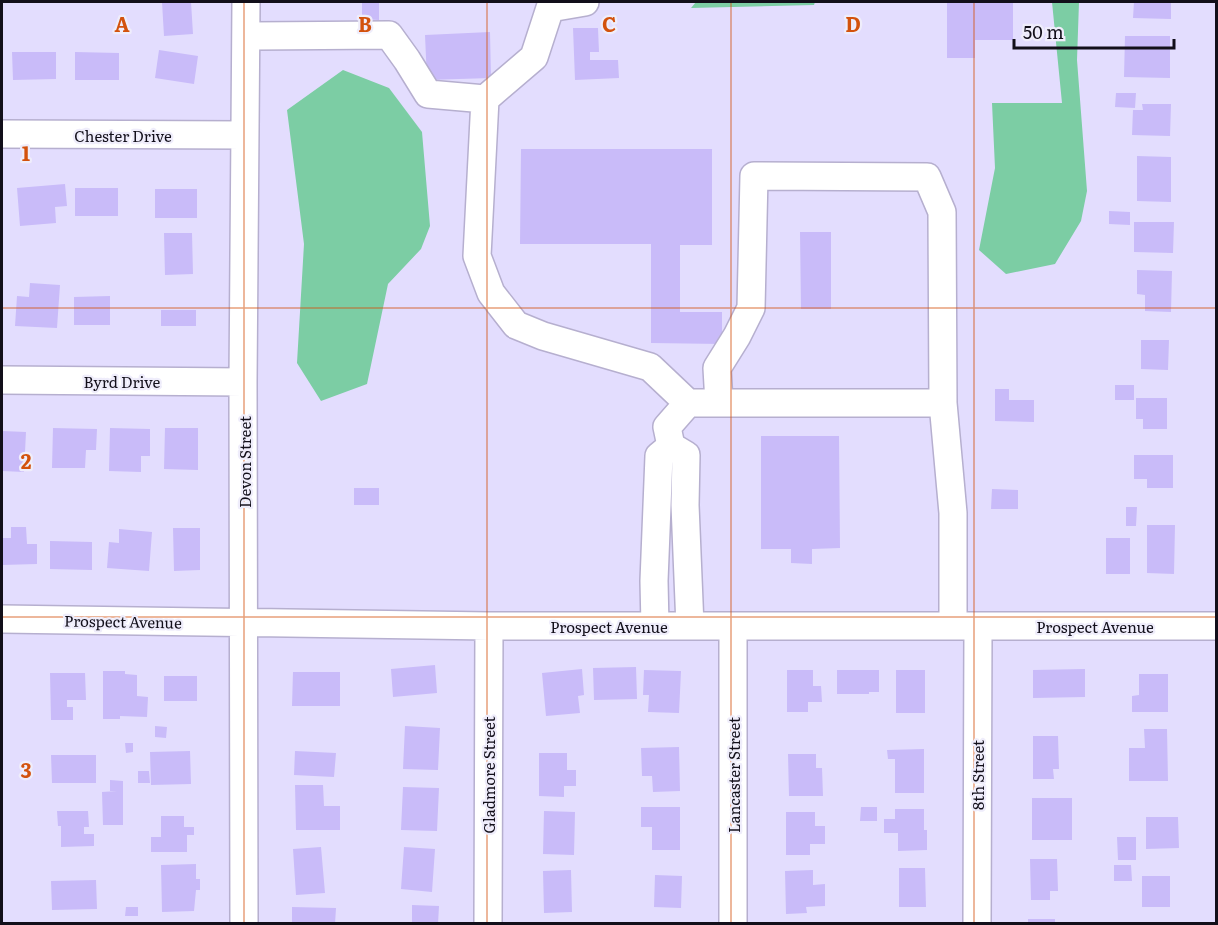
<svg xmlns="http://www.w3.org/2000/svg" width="1218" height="925" font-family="Literata,serif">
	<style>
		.green { fill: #7ccda4 }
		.building { fill: #c9bbf9 }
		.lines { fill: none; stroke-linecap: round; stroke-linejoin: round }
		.minor-casing { stroke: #b6afcf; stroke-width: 30 }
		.minor { stroke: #fff; stroke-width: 27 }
		.grid { fill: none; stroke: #d3520d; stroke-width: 1.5; stroke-opacity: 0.55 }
		.labels { text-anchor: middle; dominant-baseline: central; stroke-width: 4.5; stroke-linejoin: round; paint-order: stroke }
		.street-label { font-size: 15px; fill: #120f1a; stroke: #efedfb }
		.grid-label { font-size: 20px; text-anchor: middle; font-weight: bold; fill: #d3520d; stroke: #efedfb; stroke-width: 4.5; stroke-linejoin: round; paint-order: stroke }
	</style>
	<rect width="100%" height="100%" fill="#e3ddfe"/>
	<!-- green -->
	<path class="green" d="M696,2H815L814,5L691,8Z
		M1052,2H1079L1077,60L1087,191L1081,221L1055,264L1006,274L979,250L995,168L992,103H1062Z
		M343,70L389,88L422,132L430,226L421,249L388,284L367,384L321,401L297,363L304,244L287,110Z"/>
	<!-- building -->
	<path class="building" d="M162,2H191L193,34L164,36Z
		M362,2H379V20L362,19Z
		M947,2H1013V40H975V58H947Z
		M1134,2H1171V19L1133,18Z
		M573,28H598L599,52H590V60H618L619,78L575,80Z
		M490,32L491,78L427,80L425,35Z
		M1125,36H1170V78L1124,77Z
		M159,50L198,56L194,84L155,78Z
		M12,52H56V79L13,80Z
		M75,52L119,53V80H75Z
		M1116,93H1136L1135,108L1115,107Z
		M1142,104H1171L1170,136L1132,135L1133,110H1143Z
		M521,149H712V245H680V312H722V344L651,343V244H520Z
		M1137,156L1171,157V202L1137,201Z
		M65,184L67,206L55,207L56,223L20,226L17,188Z
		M75,188H118V216H75Z
		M155,189H197V218H155Z
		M1109,211L1130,212V225L1109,224Z
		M1134,222H1174L1173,253L1134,252Z
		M800,232H831V309H801Z
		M164,233H192L193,274L165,275Z
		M1137,270L1172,271L1171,312L1145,311V295L1137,294Z
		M30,283L60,285L57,328L15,326L17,296L29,297Z
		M110,296V325H74V297Z
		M161,310H196V326H161Z
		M1141,340H1169L1168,370L1141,369Z
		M1115,385H1134V400H1115Z
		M995,389H1009V400H1034V422L995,421Z
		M1136,398H1167V429H1143V419H1136Z
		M53,428L97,429L96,450H86L85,468H52Z
		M110,428L150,429V456H141V472L109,471Z
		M165,428H198V470L164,469Z
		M2,431L26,432L24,472L2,471Z
		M761,436H839L840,548L812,549V564L791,563V549H761Z
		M1134,455H1173V488H1147V479H1134Z
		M354,488H379V505H354Z
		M992,489L1018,490V509H991Z
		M1126,507H1137L1136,526H1126Z
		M1147,525H1175L1174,574L1147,573Z
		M11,527H26L27,544H37V564L2,565V538H11Z
		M173,528H200V570L174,571Z
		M119,529L152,532L149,571L107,568L109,542L119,543Z
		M1106,538H1130V574H1106Z
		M50,541L92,542V570L50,569Z
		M435,665L437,693L393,697L391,669Z
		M636,667L637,699L594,700L593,668Z
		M582,669L584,695L578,696L580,713L546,716L542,673Z
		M1085,669V697L1033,698V670Z
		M644,670L681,671L679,713L648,712L649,695H643Z
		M787,670H813V686H821L822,702H808V712H787Z
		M837,670H879V692H869V694H837Z
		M896,670H925V713H896Z
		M103,671H125V674L137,675V696L148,697L147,717L120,716V719H103Z
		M293,672H340V706H292Z
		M50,673H85L86,700H67V707H73V720H51Z
		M1139,674H1168V712H1132V696L1139,695Z
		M164,676H197V701H164Z
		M155,726L167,727L166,738L155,737Z
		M405,726L440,728L438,770L403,769Z
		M1144,729H1167L1168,781H1129V748H1145Z
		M1033,736H1058L1059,769H1053L1054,779H1033Z
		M125,743H133V752L126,753Z
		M679,747L680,791L653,792L652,776H642L641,748Z
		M924,749V793H895V759H888L887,750Z
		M190,751L191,784L151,785L150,752Z
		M295,751L336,753L334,777L294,775Z
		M539,753H567V770H576V786H564V797L539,796Z
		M788,754H816V768H822L823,796H789Z
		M51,755H96V783H52Z
		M138,771H149L150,783H138Z
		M110,780L123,781V825H103L102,792L117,791H110Z
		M295,785H323L324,806H340V830H296Z
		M403,787L439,788L437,831L401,830Z
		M1032,798H1072V840H1032Z
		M641,807H680V850H652V827H641Z
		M861,807H877V821H860Z
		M895,809H924V830H927V850L898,851V833H884V819H895Z
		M57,811H88L89,827H84V834H94V846L61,847V826H58Z
		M544,811L575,812L574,855L543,854Z
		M786,812H815V826H825V844H810V855H786Z
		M161,816H184V827H194V835H187V852H151V837H161Z
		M1146,817H1178L1179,848L1146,849Z
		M1117,837H1136V860H1118Z
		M321,847L325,893L296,895L293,849Z
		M404,847L435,849L432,892L401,889Z
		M1030,859H1057L1058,891H1050V900H1031Z
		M196,864V879H200V890H196L194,911L162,912L161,865Z
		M1114,865H1131L1132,881H1114Z
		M899,868H925L926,907H899Z
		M571,870L572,912L544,913L543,871Z
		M813,870V885L825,884V906L806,907L807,913L786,914L785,871Z
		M655,875L682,876L681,908L654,907Z
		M1142,876H1170V907H1142Z
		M96,880L97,909L52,910L51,881Z
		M412,905L439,906L438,924H412Z
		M126,907H138V916H125Z
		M292,907L336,908L335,924H292Z
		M1028,919H1055V924H1028Z"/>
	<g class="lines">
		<defs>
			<path id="minor" d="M585,2L550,8L534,57L485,99L477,256L491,293L516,325L543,336L650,367L688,403
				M246,36L389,35L407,60L428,94L485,99
				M2,134L245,135
				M2,380L243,382
				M719,403L717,368L737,336L751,308L754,176L927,177L942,212L943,403
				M2,619L489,626H1216
				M655,626L654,581L659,456L671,446
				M690,626L685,505L686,455L671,446L667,427L688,403H943L953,513V626
				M733,626V924
				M244,924L243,382L246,2
				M488,924L489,626
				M977,924L978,627"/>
		</defs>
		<!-- minor casing -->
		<use href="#minor" class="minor-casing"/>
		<!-- minor -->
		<use href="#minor" class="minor"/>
	</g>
	<!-- grid -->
	<path class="grid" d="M244,2V924M487,2V924M731,2V924M974,2V924M2,308H1216M2,617H1216"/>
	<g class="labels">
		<!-- street labels -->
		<g class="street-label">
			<text x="123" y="135">Chester Drive</text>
			<text x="122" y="381">Byrd Drive</text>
			<text transform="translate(244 462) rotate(-90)">Devon Street</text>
			<text transform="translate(123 621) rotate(1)">Prospect Avenue</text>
			<text x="609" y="626">Prospect Avenue</text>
			<text x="1095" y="626">Prospect Avenue</text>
			<text transform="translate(488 775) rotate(-90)">Gladmore Street</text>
			<text transform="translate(733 775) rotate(-90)">Lancaster Street</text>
			<text transform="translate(977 775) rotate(-90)">8th Street</text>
		</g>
	</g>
	<g class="grid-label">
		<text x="122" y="32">A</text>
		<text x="365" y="32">B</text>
		<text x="609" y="32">C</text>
		<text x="853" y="32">D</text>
		<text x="26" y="161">1</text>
		<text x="26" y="469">2</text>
		<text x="26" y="778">3</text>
	</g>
	<!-- border -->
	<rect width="1218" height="925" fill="none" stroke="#120f1a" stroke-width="6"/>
	<!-- scale -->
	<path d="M1014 39v9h160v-9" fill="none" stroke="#120f1a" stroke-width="3"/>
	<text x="1023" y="39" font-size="18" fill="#120f1a" stroke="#efedfb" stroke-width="4.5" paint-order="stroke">50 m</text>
</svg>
